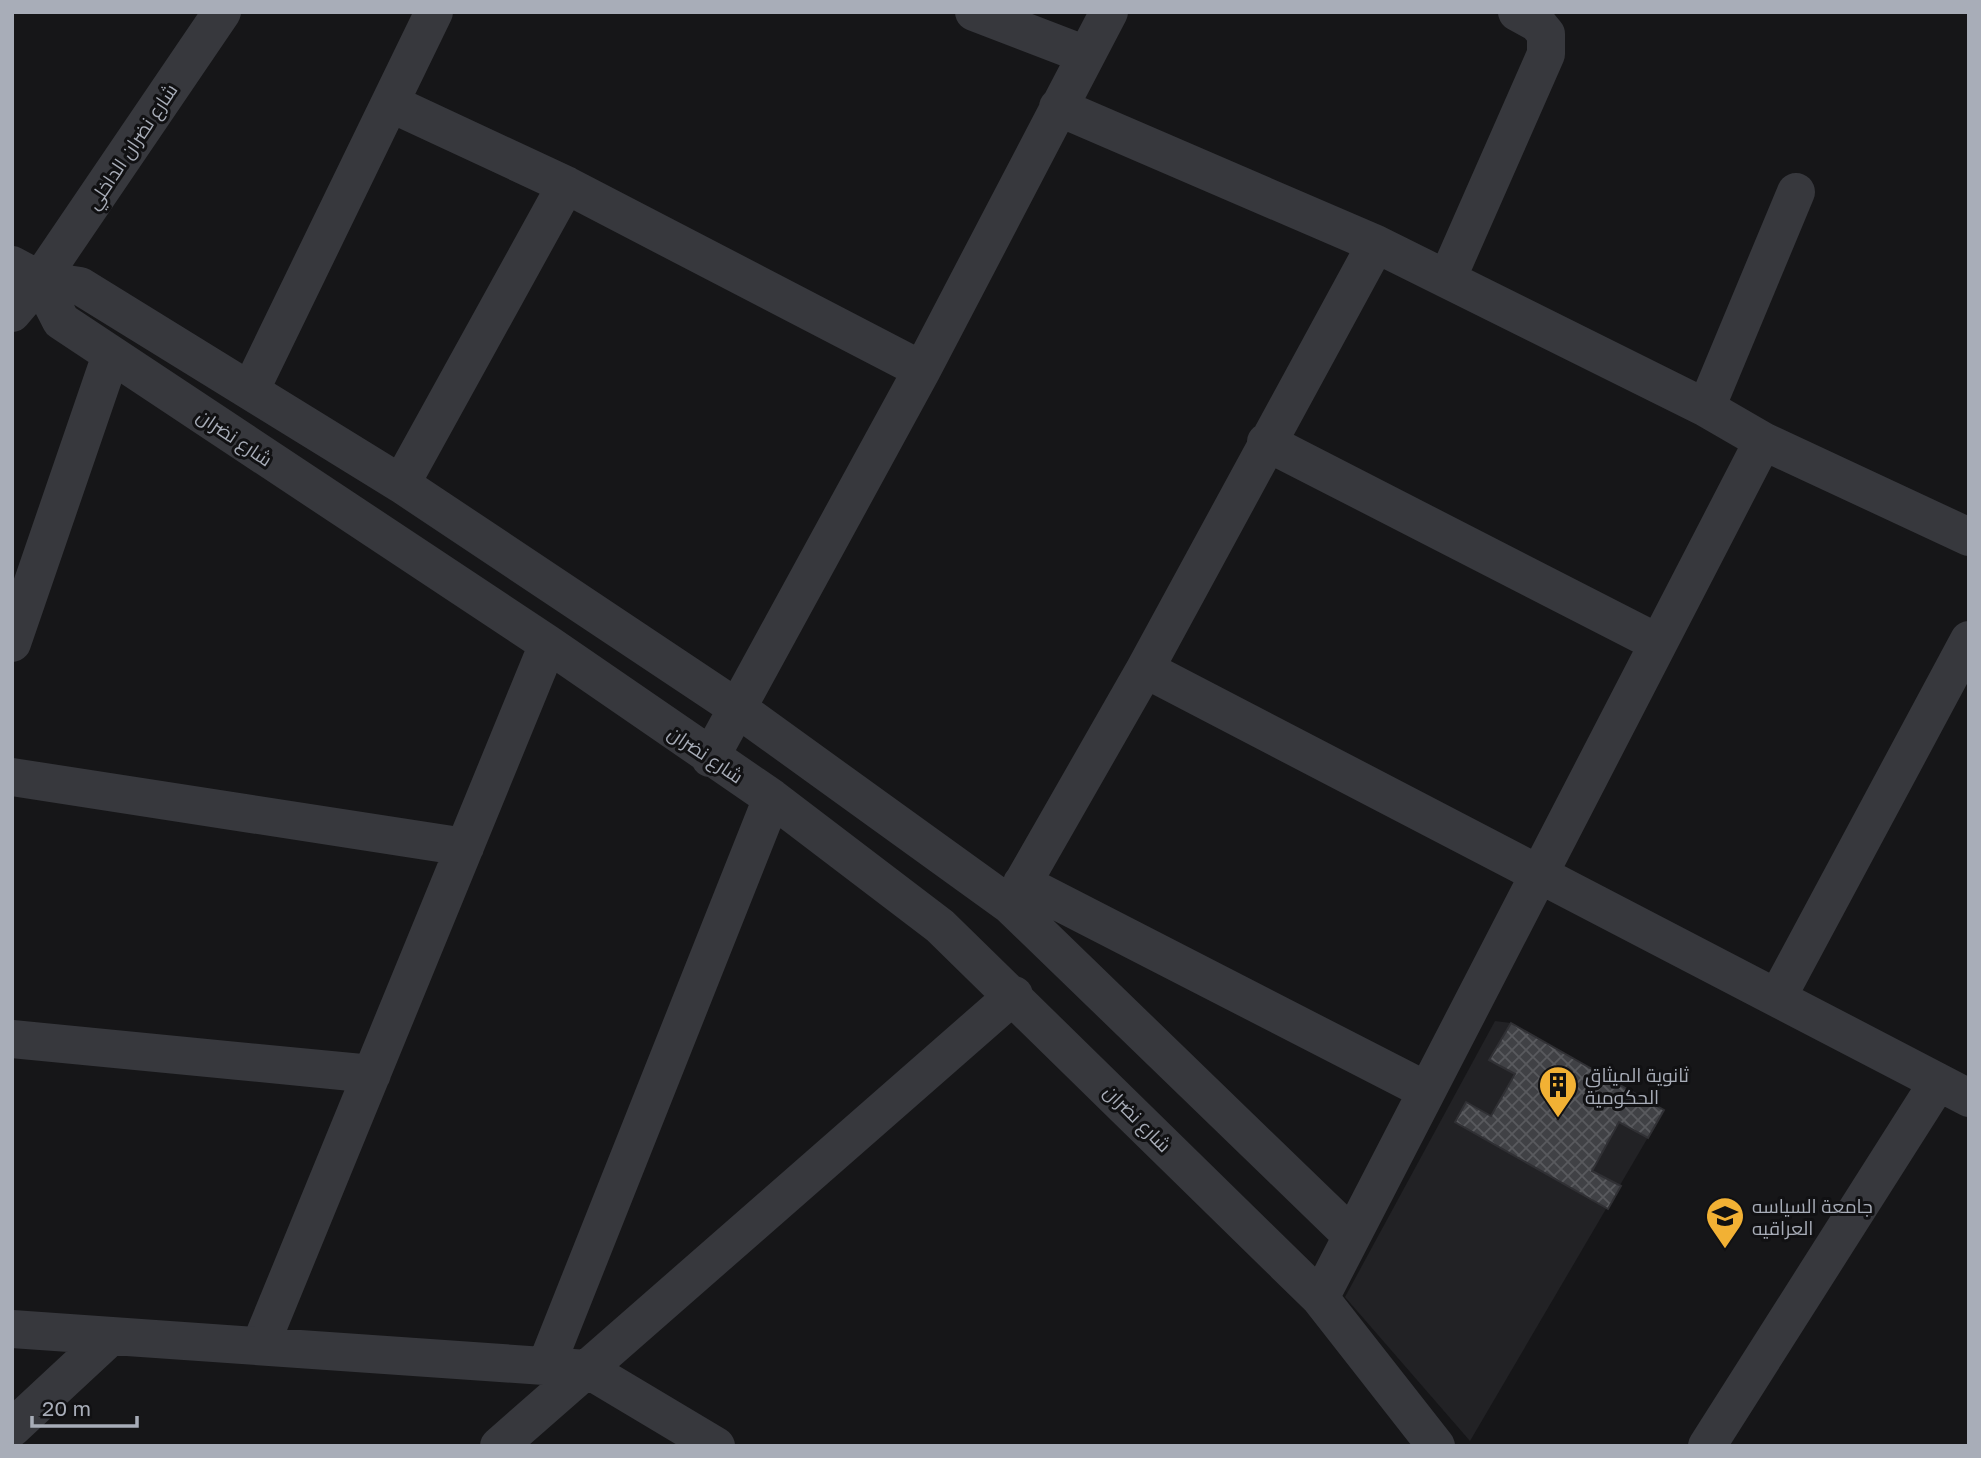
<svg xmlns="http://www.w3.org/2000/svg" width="1981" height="1458" font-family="'Golos Text',Cairo,sans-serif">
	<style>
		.built { fill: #222225 }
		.building { fill: url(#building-cross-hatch); stroke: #303034; stroke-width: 2 }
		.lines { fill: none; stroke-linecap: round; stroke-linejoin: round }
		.minor { stroke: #37383d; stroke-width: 38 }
		.labels { text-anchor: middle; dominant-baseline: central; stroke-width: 6; stroke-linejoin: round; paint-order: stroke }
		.street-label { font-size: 19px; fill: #a8adb8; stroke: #111113 }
		.poi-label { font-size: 19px; fill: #a8adb8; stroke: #111113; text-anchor: start }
	</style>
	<defs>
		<pattern id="building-cross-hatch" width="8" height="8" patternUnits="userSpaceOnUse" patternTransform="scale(1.75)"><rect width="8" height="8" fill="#404145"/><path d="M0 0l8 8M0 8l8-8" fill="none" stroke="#595a5e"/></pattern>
	</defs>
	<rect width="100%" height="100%" fill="#161618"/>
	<!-- built -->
	<path class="built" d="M1495,1021L1511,1023L1664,1110L1470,1441L1345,1297Z"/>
	<!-- building -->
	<path class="building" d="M1511,1023L1664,1110L1648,1138L1619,1122L1592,1171L1621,1186L1608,1209L1455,1122L1466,1102L1491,1116L1515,1074L1489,1060Z"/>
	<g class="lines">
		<!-- minor -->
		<path class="minor" d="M974,12L1086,55
			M390,103L566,185L922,370
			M1058,107L1376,244L1706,408L1763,441L1969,537
			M12,265L40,280L80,286L401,484L737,708L1010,905L1352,1236
			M1447,279L1546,54V34L1537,23L1517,12
			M40,280L61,321L548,644L772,798L940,926L1320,1298L1436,1446
			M12,313L40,280L222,12
			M250,391L434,12
			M1706,408L1796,192
			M1266,442L1658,643
			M401,484L566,185
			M12,643L111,355
			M1145,669L1969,1098
			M710,758L922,370L1109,12
			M12,777L465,847
			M1022,883L1427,1091
			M1010,905L1145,669L1376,244
			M1777,998L1969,640
			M12,1039L372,1074
			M1320,1298L1763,441
			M12,1329L587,1369L716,1446
			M260,1346L548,644
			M546,1366L772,798
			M12,1428L111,1336
			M499,1446L1014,995
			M1707,1446L1938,1082"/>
	</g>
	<!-- icons -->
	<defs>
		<symbol id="building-pin" viewBox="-11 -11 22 30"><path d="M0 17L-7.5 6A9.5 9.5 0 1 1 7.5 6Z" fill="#f2b134" stroke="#111113"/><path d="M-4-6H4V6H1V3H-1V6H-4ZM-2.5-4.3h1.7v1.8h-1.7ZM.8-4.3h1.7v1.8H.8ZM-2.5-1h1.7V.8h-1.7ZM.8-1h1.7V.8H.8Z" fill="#111"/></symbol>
		<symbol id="school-pin" viewBox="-11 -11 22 30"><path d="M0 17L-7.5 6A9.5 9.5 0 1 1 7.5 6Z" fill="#f2b134" stroke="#111113"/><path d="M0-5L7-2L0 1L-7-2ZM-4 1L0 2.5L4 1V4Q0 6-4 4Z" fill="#111"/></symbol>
	</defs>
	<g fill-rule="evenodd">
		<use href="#building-pin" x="1536" y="1063" width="44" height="60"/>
		<use href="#school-pin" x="1703" y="1194" width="44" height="60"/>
	</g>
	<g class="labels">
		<!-- street labels -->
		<g class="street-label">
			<text transform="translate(131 146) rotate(-56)">شارع نضران الداخلي</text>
			<text transform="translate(235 437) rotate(34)">شارع نضران</text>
			<text transform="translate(706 754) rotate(34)">شارع نضران</text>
			<text transform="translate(1138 1118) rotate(45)">شارع نضران</text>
		</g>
		<!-- poi labels -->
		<g class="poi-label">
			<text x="1585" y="1074">ثانوية الميثاق<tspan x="1585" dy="22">الحكومية</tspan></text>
			<text x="1752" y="1205">جامعة السياسه<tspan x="1752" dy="22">العراقيه</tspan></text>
		</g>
	</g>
	<!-- border -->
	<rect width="1981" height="1458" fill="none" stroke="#a8adb8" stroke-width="28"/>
	<!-- scale -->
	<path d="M32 1416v10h105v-10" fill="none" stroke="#a8adb8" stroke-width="3.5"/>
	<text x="42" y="1416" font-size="21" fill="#a8adb8" stroke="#111113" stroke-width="5" paint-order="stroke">20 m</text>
</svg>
